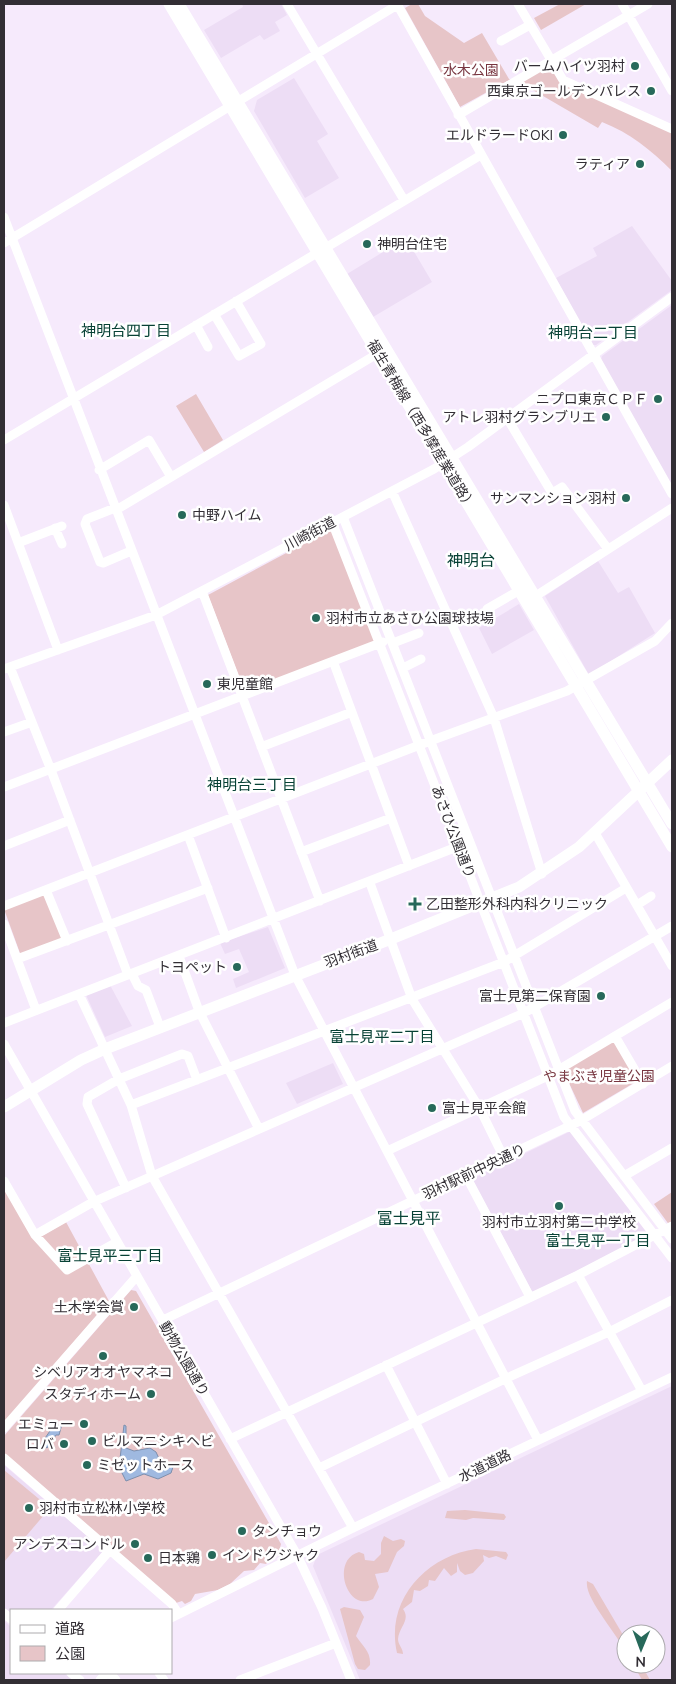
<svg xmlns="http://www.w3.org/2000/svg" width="676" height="1684" font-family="'Nunito Sans','Noto Sans JP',sans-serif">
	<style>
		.built { fill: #edddf5; fill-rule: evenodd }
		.green { fill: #e7c5c8 }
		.water { fill: #9fb9e0; stroke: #7e8fac }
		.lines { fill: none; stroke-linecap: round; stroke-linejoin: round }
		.minor { stroke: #fff; stroke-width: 9 }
		.major { stroke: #fff; stroke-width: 11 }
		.poi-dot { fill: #27695a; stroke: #fff; stroke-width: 2 }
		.labels { text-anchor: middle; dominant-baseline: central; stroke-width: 5; stroke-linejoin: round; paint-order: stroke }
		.poi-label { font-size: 14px; fill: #322e34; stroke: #fff; text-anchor: end }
		.park-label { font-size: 14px; fill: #77353f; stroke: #fff }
		.street-label { font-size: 14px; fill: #322e34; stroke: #fff }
		.neighbourhood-label { font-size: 15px; fill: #074135; stroke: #fff }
		.quarter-label { font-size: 16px; fill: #074135; stroke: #fff }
	</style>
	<rect width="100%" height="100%" fill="#f6eafc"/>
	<!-- built -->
	<path class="built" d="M242,4H281L287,15L275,22L280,31L264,40L260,35L221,58L204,30L243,7Z
		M294,78L328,134L317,141L339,178L305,198L254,111L257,100Z
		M632,226L672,281V290L596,345H592L556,278L597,256L593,248Z
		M406,238L432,282L373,317L347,274Z
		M672,305V487L601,360L602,356Z
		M598,561L618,593L629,587L655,633L589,675L545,596Z
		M519,604L534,630L492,654L479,628Z
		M268,927L285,968L236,988L233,979L249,972L239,949L225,954L220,943Z
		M110,985L132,1026L105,1037L86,995Z
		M333,1063L343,1084L297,1104L286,1083Z
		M573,1130L652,1233L533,1293L472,1179Z
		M672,1386V1680H360L313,1566L317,1555ZM626,1634H656V1664H626Z
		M4,1465L104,1550L51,1610H11V1616L4,1609Z
		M4,1620L11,1627V1673H64L72,1680H4Z"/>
	<!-- green -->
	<path class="green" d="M412,4H418L425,16L464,43L482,33L509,79L519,82L551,66L562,81L672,133V171C651,150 630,133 602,122L598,128L519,82L509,80L460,107L405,8Z
		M560,4H586L541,30L534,18Z
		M196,394L223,440L204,452L176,406Z
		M333,528L379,641L246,695L208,595Z
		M46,893L66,940L21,956L4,909Z
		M615,1040L639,1080L583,1113L562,1068Z
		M4,1187L35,1240L66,1222L109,1301L5,1422Z
		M672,1192V1224L670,1226L654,1204Z
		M131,1290L136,1291L281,1544L278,1555L270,1559L266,1564L260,1563L254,1570L244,1571L230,1584L218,1590L195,1594L191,1601L185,1604L182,1601L176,1603L4,1454V1436Z
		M4,1470L50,1508L4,1562Z
		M465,1510L504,1514L506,1517L504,1520L473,1518L466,1520L445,1518L447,1511Z
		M384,1536L393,1541L401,1539L405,1541L404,1546L397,1552L388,1572L375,1574L379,1587L373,1599C347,1613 330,1560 359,1552L364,1554L365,1560L374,1561L381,1554V1543Z
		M476,1549L506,1552L508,1555L506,1560L496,1556L489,1558L483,1555L484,1561L473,1573L465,1575L460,1571L457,1563V1572L451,1576L444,1568L435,1581L429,1580L428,1586L420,1591L414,1590L412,1602L403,1609C411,1620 399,1627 398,1639C398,1645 403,1648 403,1654L397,1653C385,1600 426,1556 476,1549Z
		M587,1581L593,1584L626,1640V1654C619,1635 584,1599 587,1581Z
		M344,1607L360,1610L364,1617L356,1636C363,1647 371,1651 370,1665L365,1670L358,1669L355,1664L340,1609Z
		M633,1664H641L650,1680H642Z"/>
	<!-- water -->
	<path class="water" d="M62,1424L59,1435H56L47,1448L41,1444L52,1428Z
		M124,1425L126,1426V1448L134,1451L150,1448L156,1452L162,1465L173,1467L171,1473L158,1479L144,1474L126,1481L119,1467Z"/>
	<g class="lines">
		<!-- minor -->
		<path class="minor" d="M287,4L404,200
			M397,4L672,494
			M518,4L563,80L672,129
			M622,4L672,91
			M501,41L530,25
			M458,115L648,4
			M4,217L295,975L538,1440
			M4,243L399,4
			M214,314L239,356L261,344L236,301
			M196,325L208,347
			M507,418L552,493L562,487L608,549
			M4,440L481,155
			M99,470L149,440L171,477
			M392,491L494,718L542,874
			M4,505L58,650
			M115,508L87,519L85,524L100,562L103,563L131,551
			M116,510L382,351
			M343,517L575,1111L672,1239
			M332,522L564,1117L672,1258
			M55,528L62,544
			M18,543L62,526
			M202,591L320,901
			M531,599L672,508
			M487,609L520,590
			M393,643L419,633
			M333,661L409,866
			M10,667L51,770L128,975
			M403,668L421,659
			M4,669L156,615L434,469L468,447L672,297
			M4,732L32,722
			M261,747L352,712
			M4,787L383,642
			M595,833L672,966
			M188,835L226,938
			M4,846L70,820
			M301,852L391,818
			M370,883L412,999L480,1109L504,1158
			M46,890L67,941
			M637,905L651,896
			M4,906L430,741L567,691L655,641L672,623
			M4,924L36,1010
			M179,956L199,1011L259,1129
			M17,959L208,888
			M132,974L138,986L146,990L160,1027
			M79,994L131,1105L152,1176L353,1528
			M4,1023L462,845
			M615,1036L643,1084
			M4,1044L297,1555L322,1608L351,1680
			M131,1105L504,962L626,888
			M387,1151L548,1076L672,1002
			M466,1176L530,1297
			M624,1176L672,1148
			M4,1181L35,1235L67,1270L117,1242
			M126,1188L87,1104L88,1097L119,1079L182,1054L188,1056L197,1080
			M35,1235L93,1202L524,1013L672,926
			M578,1275L642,1391
			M163,1320L580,1121L672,1066
			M386,1365L447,1484
			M4,1428L137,1276
			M230,1439L578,1275L672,1226
			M4,1458L172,1604L178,1613
			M319,1468L507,1378L609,1332L672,1300
			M58,1610L110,1550
			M4,1613L11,1619
			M171,1618L353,1528L672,1377
			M71,1673L80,1680
			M109,1673L116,1680
			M159,1673L164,1680
			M100,1680L107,1673
			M240,1680L336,1643"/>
		<!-- major -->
		<path class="major" d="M169,4L672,847
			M179,4L672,824
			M4,1107L81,1060L105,1049L391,939L519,887L579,847L672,760"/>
	</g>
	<!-- markers -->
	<g class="poi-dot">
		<circle cx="635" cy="66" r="5"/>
		<circle cx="651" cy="91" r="5"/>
		<circle cx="563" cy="135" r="5"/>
		<circle cx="640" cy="164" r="5"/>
		<circle cx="367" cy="244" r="5"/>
		<circle cx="658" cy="399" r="5"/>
		<circle cx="606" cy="417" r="5"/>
		<circle cx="626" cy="498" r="5"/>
		<circle cx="182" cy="515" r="5"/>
		<circle cx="316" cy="618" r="5"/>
		<circle cx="207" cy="684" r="5"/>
		<path d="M412.5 896.5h5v5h5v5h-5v5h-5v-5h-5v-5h5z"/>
		<circle cx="237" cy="967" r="5"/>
		<circle cx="601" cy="996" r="5"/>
		<circle cx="432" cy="1108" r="5"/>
		<circle cx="559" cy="1206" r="5"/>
		<circle cx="134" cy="1307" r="5"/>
		<circle cx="103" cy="1356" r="5"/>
		<circle cx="151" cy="1394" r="5"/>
		<circle cx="84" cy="1424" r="5"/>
		<circle cx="92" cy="1441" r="5"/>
		<circle cx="64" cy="1444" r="5"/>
		<circle cx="87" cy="1465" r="5"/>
		<circle cx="29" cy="1508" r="5"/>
		<circle cx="242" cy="1531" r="5"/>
		<circle cx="135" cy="1544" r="5"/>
		<circle cx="212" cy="1555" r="5"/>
		<circle cx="148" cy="1558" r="5"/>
	</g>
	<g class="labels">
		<!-- poi labels -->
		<g class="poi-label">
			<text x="625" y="66">バームハイツ羽村</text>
			<text x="641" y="91">西東京ゴールデンパレス</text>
			<text x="553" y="135">エルドラードOKI</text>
			<text x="630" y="164">ラティア</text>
			<text x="377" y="244" text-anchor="start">神明台住宅</text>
			<text x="648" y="399">ニプロ東京ＣＰＦ</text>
			<text x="596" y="417">アトレ羽村グランブリエ</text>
			<text x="616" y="498">サンマンション羽村</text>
			<text x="192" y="515" text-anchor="start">中野ハイム</text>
			<text x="326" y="618" text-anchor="start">羽村市立あさひ公園球技場</text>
			<text x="217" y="684" text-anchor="start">東児童館</text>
			<text x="426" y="904" text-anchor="start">乙田整形外科内科クリニック</text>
			<text x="227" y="967">トヨペット</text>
			<text x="591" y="996">富士見第二保育園</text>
			<text x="442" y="1108" text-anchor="start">富士見平会館</text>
			<text x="559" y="1222" text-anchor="middle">羽村市立羽村第二中学校</text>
			<text x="124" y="1307">土木学会賞</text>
			<text x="103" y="1372" text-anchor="middle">シベリアオオヤマネコ</text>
			<text x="141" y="1394">スタディホーム</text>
			<text x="74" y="1424">エミュー</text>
			<text x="102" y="1441" text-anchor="start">ビルマニシキヘビ</text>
			<text x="54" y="1444">ロバ</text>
			<text x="97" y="1465" text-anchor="start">ミゼットホース</text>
			<text x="39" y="1508" text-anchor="start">羽村市立松林小学校</text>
			<text x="252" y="1531" text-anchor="start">タンチョウ</text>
			<text x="125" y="1544">アンデスコンドル</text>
			<text x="222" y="1555" text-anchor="start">インドクジャク</text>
			<text x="158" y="1558" text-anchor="start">日本鶏</text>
		</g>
		<!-- park labels -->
		<g class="park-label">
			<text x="471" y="70">水木公園</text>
			<text x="599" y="1076">やまぶき児童公園</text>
		</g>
		<!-- street labels -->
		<g class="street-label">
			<text transform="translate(421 425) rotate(59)">福生青梅線（西多摩産業道路）</text>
			<text transform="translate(310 534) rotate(-28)">川崎街道</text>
			<text transform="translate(453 832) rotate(69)">あさひ公園通り</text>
			<text transform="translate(351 954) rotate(-20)">羽村街道</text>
			<text transform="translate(474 1172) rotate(-25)">羽村駅前中央通り</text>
			<text transform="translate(184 1359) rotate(60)">動物公園通り</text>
			<text transform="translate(485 1466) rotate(-26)">水道道路</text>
		</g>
		<!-- neighbourhood labels -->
		<g class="neighbourhood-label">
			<text x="126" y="331">神明台四丁目</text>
			<text x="593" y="333">神明台二丁目</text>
			<text x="252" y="785">神明台三丁目</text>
			<text x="382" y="1037">富士見平二丁目</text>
			<text x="598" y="1241">富士見平一丁目</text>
			<text x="110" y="1256">富士見平三丁目</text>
		</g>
		<!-- quarter labels -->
		<g class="quarter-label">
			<text x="471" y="561">神明台</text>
			<text x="409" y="1219">富士見平</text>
		</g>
	</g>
	<!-- border -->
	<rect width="676" height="1684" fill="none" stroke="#322e34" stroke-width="10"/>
	<!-- legend -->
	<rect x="10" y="1609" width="162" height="65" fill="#ffffff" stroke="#adabae"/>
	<rect x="20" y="1625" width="25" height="8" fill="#ffffff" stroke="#adabae"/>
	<text x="55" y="1634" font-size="15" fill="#322e34">道路</text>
	<rect x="20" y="1646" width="25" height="15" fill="#e7c5c8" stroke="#adabae"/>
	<text x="55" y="1659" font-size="15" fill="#322e34">公園</text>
	<!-- north arrow -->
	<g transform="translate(641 1649) rotate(181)"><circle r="24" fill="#ffffff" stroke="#adabae"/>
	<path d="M0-4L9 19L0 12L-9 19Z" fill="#27695a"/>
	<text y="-8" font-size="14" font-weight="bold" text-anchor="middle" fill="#322e34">N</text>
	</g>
</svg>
